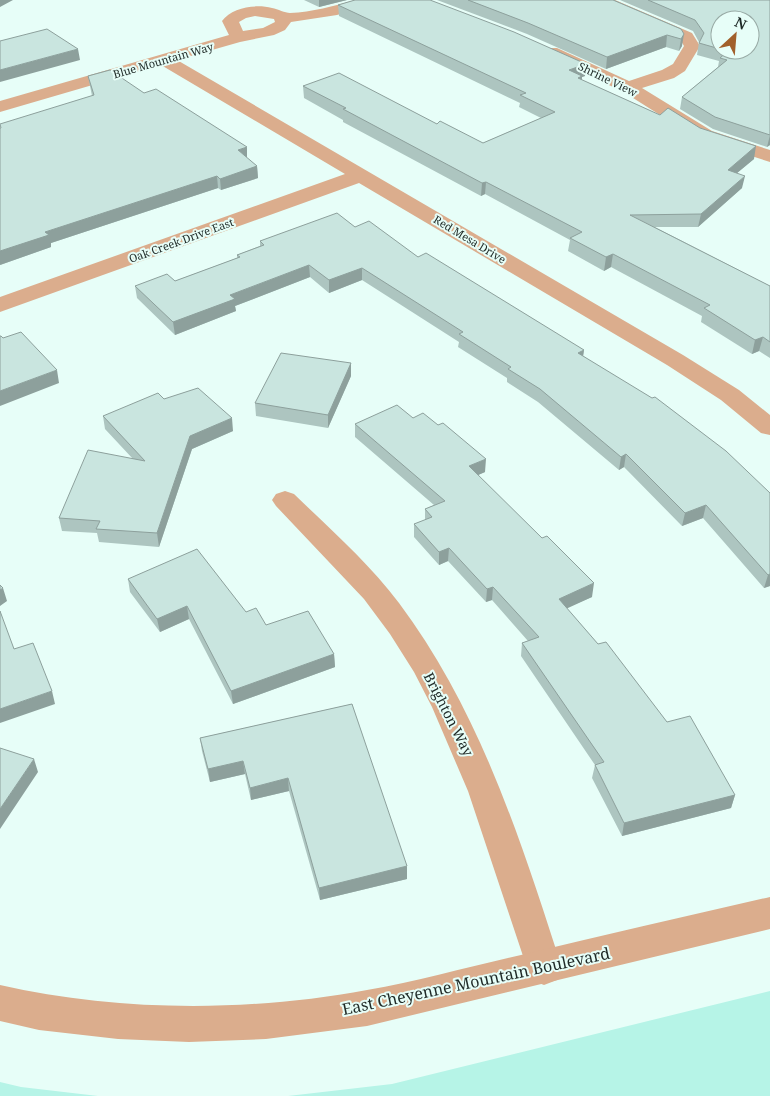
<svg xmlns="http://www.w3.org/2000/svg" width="770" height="1096" font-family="'Noto Serif',serif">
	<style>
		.green { fill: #b6f4e7 }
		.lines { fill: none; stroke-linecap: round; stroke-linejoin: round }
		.minor { fill: #dbad8d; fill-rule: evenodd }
		.tertiary { fill: #dbad8d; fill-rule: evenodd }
		.wall { fill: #adc5c0; fill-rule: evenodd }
		.shaded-wall { fill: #8da09c }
		.building { fill: #c9e5df; stroke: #8da09c }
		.labels { text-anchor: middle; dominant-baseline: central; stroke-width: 4; stroke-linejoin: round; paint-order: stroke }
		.far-street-label { font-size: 11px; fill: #1f2a27; stroke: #e7fef8 }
		.street-label { font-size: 14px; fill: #1f2a27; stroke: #e7fef8 }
		.near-street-label { font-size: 16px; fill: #1f2a27; stroke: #e7fef8 }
	</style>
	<rect width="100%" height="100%" fill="#e7fef8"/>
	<!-- green -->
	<path class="green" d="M770,991V1096H288L392,1084Z
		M0,1082L21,1087L98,1096H0Z"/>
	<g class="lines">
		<!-- minor -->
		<path class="minor" d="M355,0H380L377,3L337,15L291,22L285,30L274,35L240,42L177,60L683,355L739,390L770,415V435L761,433L721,400L667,365L359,183L0,312V297L345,174L161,65L0,112V101L229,35L222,21C232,7 256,4 272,8C278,9 285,13 290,13C312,12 334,6 355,0ZM255,16L274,19L275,22L263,28L243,31L239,22L246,18Z
			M594,0H615L692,33L700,46L685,71L674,78L642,88L712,131L770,150V162L698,139L622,91L545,56L543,52L545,48H557L629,81L662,70L673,64L684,46L680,39L597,3Z
			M285,491L294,494C330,529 369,563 399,603C480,711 521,841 562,968L557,980L544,985L531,980L468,791L432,707L414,672L390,634L364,599L276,506L272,500L276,494Z"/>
		<!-- tertiary -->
		<path class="tertiary" d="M770,897V929L367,1026L266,1039L189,1042L118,1039L39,1030L0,1021V985C118,1012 249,1012 367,990C419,981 470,966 521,955C604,935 687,916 770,897Z"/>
	</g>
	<!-- wall -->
	<path class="wall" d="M304,0H347L319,7Z
		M437,0H613L681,29L682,46L679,51L666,47L606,69L527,34Z
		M620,0H770V145L767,147L713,129L680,109L682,97L718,67L719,61L697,55L699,42L693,31ZM720,20L750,50H720Z
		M338,5L585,76L582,77V80L660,115L700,128L754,159L737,173L742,188L698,227H655L770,286V358L759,351L752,354L701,322L702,316L611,267L604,271L568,251L570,240L485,194L481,196L343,122V120L304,98L303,86L437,124L483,143L541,118L519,107L520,103L339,16Z
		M88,76L144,93L247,158L257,166L258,178L221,190L218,188L51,243V247L0,265L92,96Z
		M355,227L418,257L584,350L583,356L770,493V586L764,588L703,518L682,526L624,467L619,470L538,402L507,382V378L458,347L459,342L362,280L329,293L310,277L235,306L236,311L175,335L137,298L135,286L175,281L237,258V255L260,246V241Z
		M351,363V376L328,428L256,416L255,403Z
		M164,399L233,431L192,449L159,547L99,542L97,533L62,531L59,518L133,459L105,429L103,416Z
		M413,418L438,425L485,472L478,475L592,597L566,608L667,722L735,795L731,808L622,836L592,778L595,765L521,656L522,643L528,641L492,600L486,602L448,561L439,565L414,537V524L425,520V509L434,505L355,437V424Z
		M128,579L246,612L266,625L334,654L335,667L233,704L189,619L160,632L130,592Z
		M352,704L407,879L320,900L289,791L251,800L245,774L210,782L202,751L200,738Z"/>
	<!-- shaded-wall -->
	<path class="shaded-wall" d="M0,0H13L0,7Z
		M319,0H347L319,7Z
		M684,34L682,46L679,51L681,39Z
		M667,35L666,47L606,69L607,57Z
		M78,49L80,60L0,82V70Z
		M586,64L585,76L582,77L581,88L569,70Z
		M770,135V145L767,147Z
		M756,146L754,159L725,183L728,170Z
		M247,147V158L238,150Z
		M257,166L258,178L221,190L220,179Z
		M217,176L218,188L51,243V247L0,265V251L45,232Z
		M745,176L742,188L698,227L701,214Z
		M486,182L485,194L481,196L482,183Z
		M613,254L611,267L604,271L606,257Z
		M309,265L310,277L235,306L236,311L175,335L173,322L230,295Z
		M362,268V280L329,293V280Z
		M763,337L759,351L752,354L755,340Z
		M584,350L582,363L578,353Z
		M351,363V376L328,428V415Z
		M57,370L59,383L0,406V391Z
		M232,418L233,431L192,449L159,547L157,533L190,436Z
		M626,454L624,467L619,470L621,457Z
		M486,459L485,472L469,479V466Z
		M706,505L703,518L682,526L685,513Z
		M449,548L448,561L439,565V552Z
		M770,574V586L764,588L768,575Z
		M594,583L592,597L557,613L559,599Z
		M493,587L492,600L486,602L487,589Z
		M3,588L7,601L0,606V590Z
		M187,606L189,619L160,632L157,619Z
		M334,654L335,667L233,704L231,691Z
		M52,691L55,704L0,723V709Z
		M34,759L38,772L0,829V809Z
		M243,761L245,774L210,782L208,769Z
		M288,778L289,791L251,800L250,788Z
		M735,795L731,808L622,836L624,823Z
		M407,866V879L320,900L319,888Z"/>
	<!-- building -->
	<path class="building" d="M355,0H430L514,32L586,64L569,70L582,76L578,78L660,115L668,108L700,128L756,146L728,170L745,176L701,214L630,215L770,286V342L763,337L755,340L704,308L710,305L613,254L606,257L570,238L582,232L486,182L482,183L343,109L346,108L303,86L339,73L437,124L440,121L483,143L555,112L520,95L526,93L338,5Z
		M468,0H613L681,29L684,34L681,39L667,35L607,57L528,23Z
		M648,0H770V135L715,117L682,97L727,60L720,58L728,51L725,50H750V20H720V49L699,43L704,33L695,20Z
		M47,29L78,49L0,70V41Z
		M110,70L144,93L156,89L247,147L238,150L257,166L220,179L217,176L45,232L49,235L0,251V128H1L0,124L94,95L88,76Z
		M337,213L355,227L369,221L418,257L426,253L584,350L578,353L652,398L655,397L726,451L770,493V574L768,575L706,505L685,513L626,454L621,457L540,389L508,369L511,367L459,334L463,332L362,268L329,280L309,265L230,295L235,299L173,322L135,286L167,274L175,281L240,257L237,255L264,245L260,241Z
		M21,332L57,370L0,391V336H1L3,338Z
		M281,353L351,363L328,415L255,403Z
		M198,388L232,418L190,436L157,533L96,529L100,521L59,518L88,450L145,461L103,416L158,393L164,399Z
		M397,405L413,418L423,413L438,425L443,423L486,459L469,466L542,538L547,536L594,583L559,599L598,644L606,642L667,722L690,716L735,795L624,823L595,765L604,762L522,643L539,637L493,587L487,589L449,548L439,552L414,524L432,517L425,509L445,501L355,424Z
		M197,549L246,612L256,608L266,625L308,611L334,654L231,691L187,606L157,619L128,579Z
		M0,585L3,588L0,590Z
		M0,611L14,649L33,643L52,691L0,709Z
		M352,704L407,866L319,888L288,778L250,788L243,761L208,769L200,738Z
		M0,748L34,759L0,809Z"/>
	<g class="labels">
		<!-- far-street labels -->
		<g class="far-street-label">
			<text transform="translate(163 60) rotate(-16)">Blue Mountain Way</text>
			<text transform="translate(608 79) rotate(26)">Shrine View</text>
			<text transform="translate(470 239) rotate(31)">Red Mesa Drive</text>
			<text transform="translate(181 240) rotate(-20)">Oak Creek Drive East</text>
		</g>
		<!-- street labels -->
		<g class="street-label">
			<text transform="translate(449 714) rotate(63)">Brighton Way</text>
		</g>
		<!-- near-street labels -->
		<g class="near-street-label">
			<text transform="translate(476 981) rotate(-12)">East Cheyenne Mountain Boulevard</text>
		</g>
	</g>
	<!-- north arrow -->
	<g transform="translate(735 35) rotate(26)"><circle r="24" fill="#e7fef8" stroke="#97a9a4"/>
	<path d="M0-4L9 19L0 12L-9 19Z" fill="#a1602b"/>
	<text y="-8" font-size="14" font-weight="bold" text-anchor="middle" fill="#1f2a27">N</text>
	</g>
</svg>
